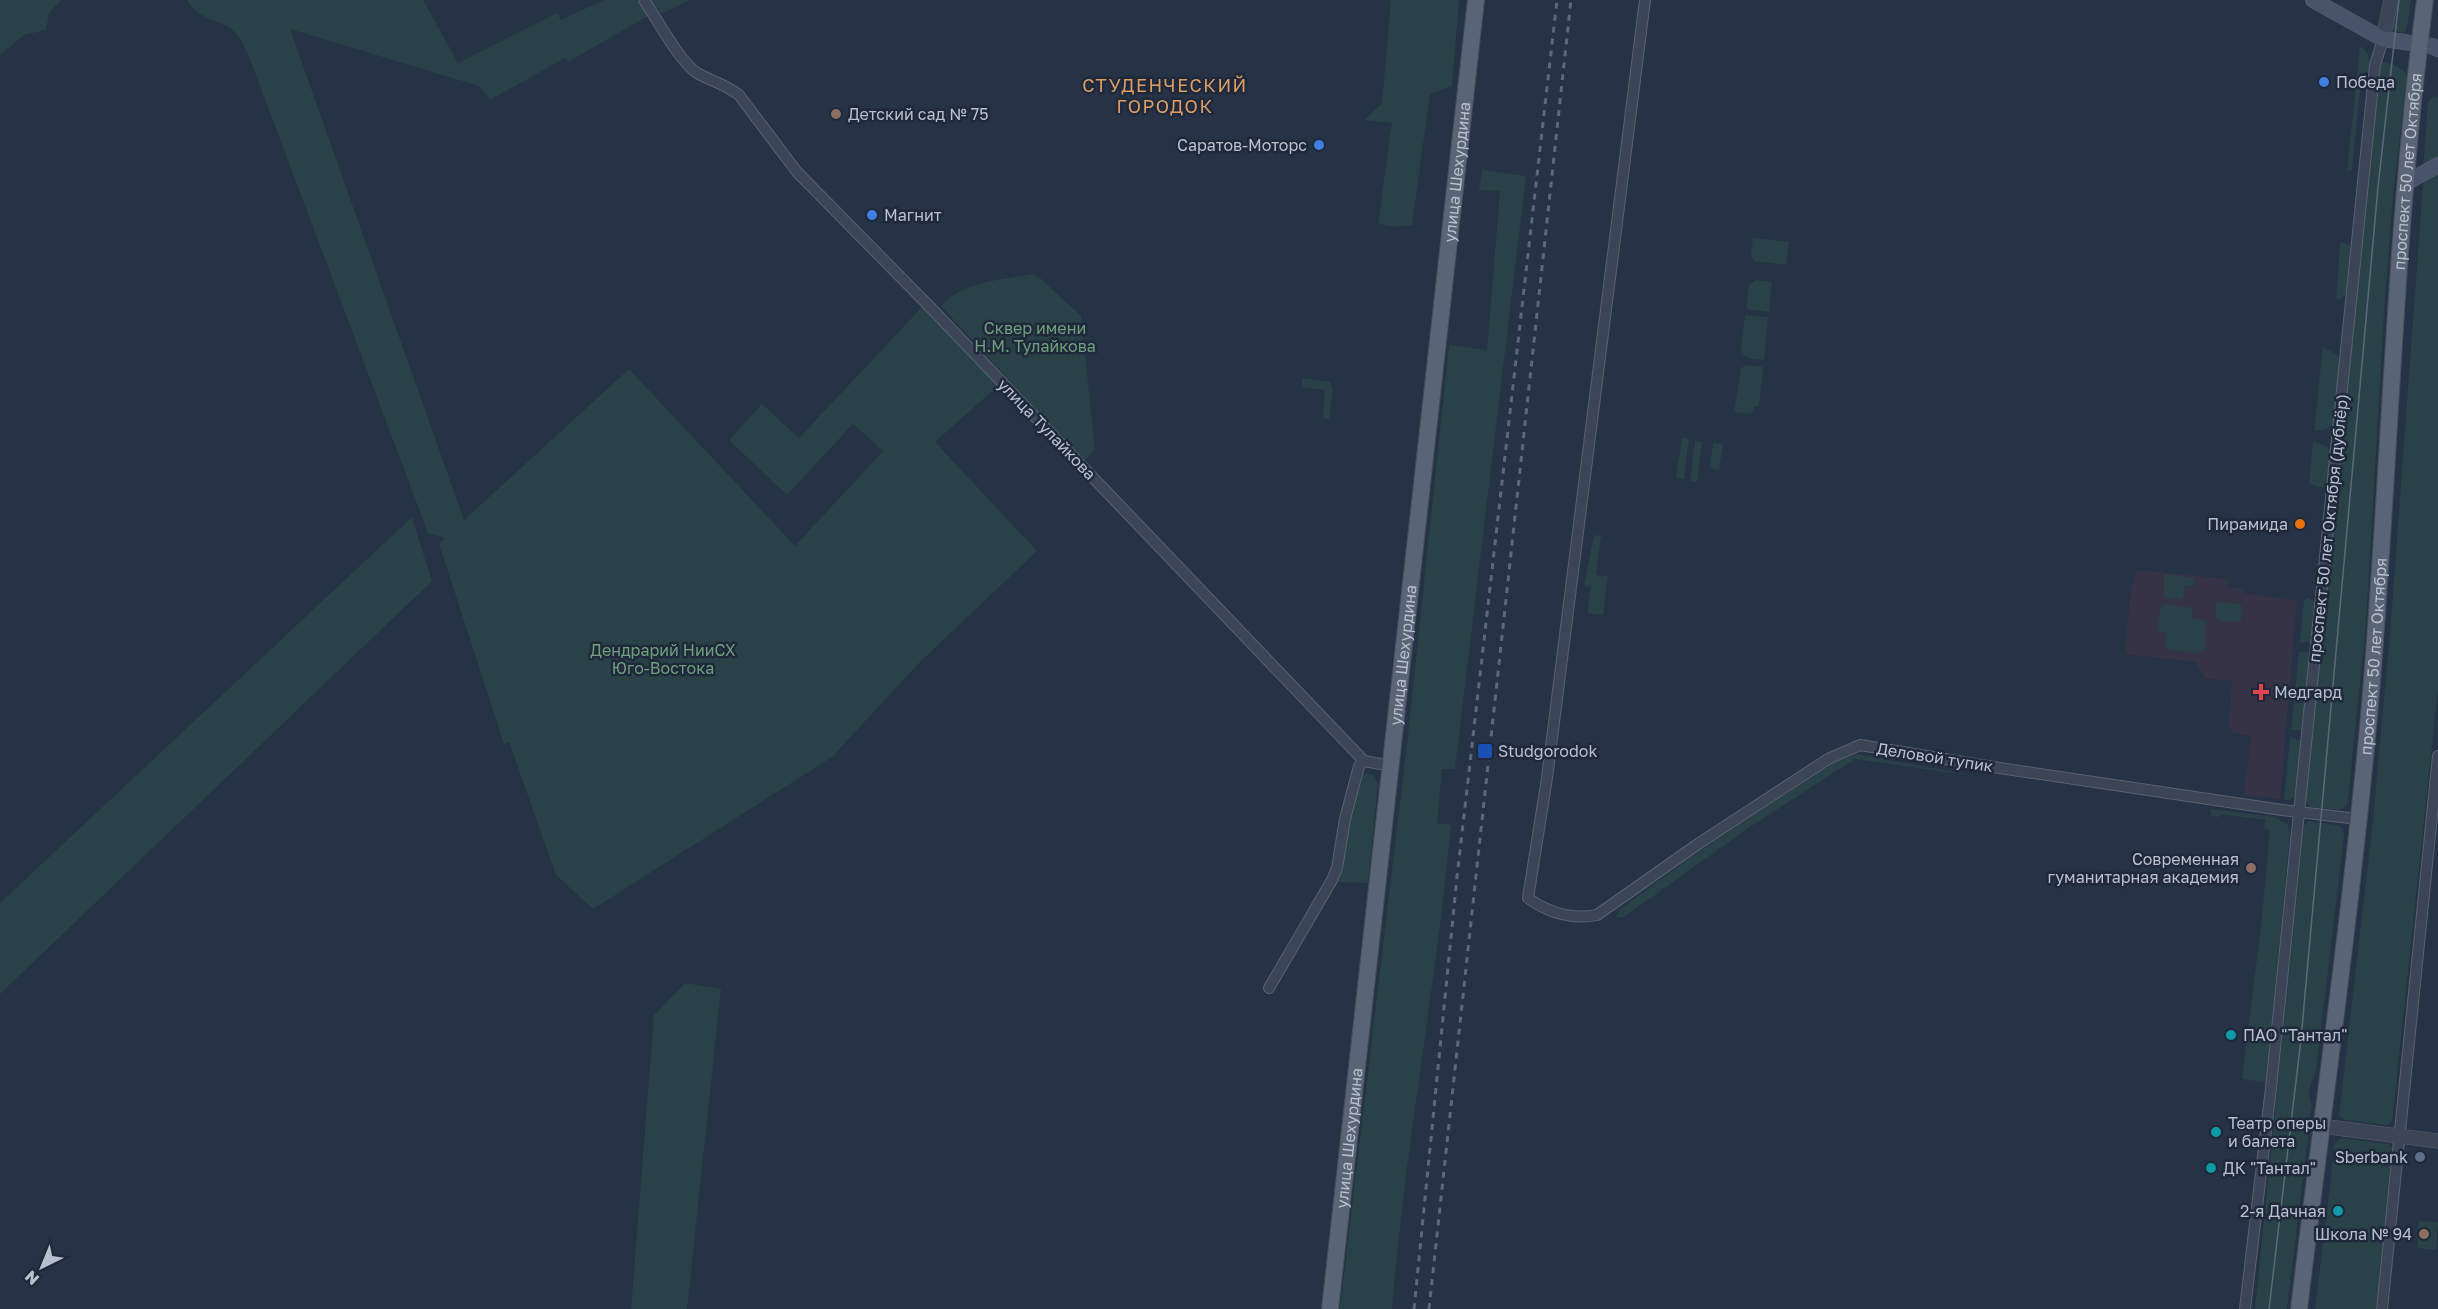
<svg xmlns="http://www.w3.org/2000/svg" width="2438" height="1309" font-family="'Golos Text',sans-serif">
	<style>
		.medical { fill: #373346 }
		.green { fill: #284247 }
		.lines { fill: none; stroke-linecap: round; stroke-linejoin: round }
		.minor-casing { stroke: #596272; stroke-width: 12 }
		.tertiary-casing { stroke: #596272; stroke-width: 15 }
		.secondary-casing { stroke: #596272; stroke-width: 16 }
		.primary-casing { stroke: #444d5e; stroke-width: 18 }
		.minor { stroke: #3b4555; stroke-width: 10 }
		.tertiary { stroke: #3b4555; stroke-width: 14 }
		.secondary { stroke: #495369; stroke-width: 15 }
		.primary { stroke: #596475; stroke-width: 16 }
		.tram { stroke: #5d687c; stroke-width: 1.5 }
		.rail { stroke: #5d687c; stroke-width: 3; stroke-dasharray: 6 6; stroke-linecap: butt }
		.shop-dot { fill: #3f7fe0; stroke: #1f293b; stroke-width: 2 }
		.education-dot { fill: #8d6e63; stroke: #1f293b; stroke-width: 2 }
		.food-dot { fill: #e8710a; stroke: #1f293b; stroke-width: 2 }
		.health-dot { fill: #e0444e; stroke: #1f293b; stroke-width: 2 }
		.transit-dot { fill: #1a4fb4; stroke: #1f293b; stroke-width: 2 }
		.culture-dot { fill: #0f9aa8; stroke: #1f293b; stroke-width: 2 }
		.service-dot { fill: #5c6f8a; stroke: #1f293b; stroke-width: 2 }
		.labels { text-anchor: middle; dominant-baseline: central; stroke-width: 5; stroke-linejoin: round; paint-order: stroke }
		.poi-label { font-size: 16px; fill: #b9c0ce; stroke: #1f293b; text-anchor: start }
		.street-label { font-size: 16px; fill: #b9c0ce; stroke: #1f293b }
		.park-label { font-size: 16px; fill: #6ea17c; stroke: #1f293b }
		.neighbourhood-label { font-size: 18px; letter-spacing: 1.5px; fill: #de9f65; stroke: #1f293b }
	</style>
	<rect width="100%" height="100%" fill="#263246"/>
	<!-- medical -->
	<path class="medical" d="M2137,570L2228,579V587L2244,589V593L2297,601L2280,799L2244,795L2251,736L2233,733L2229,727L2232,681L2205,678L2196,662L2125,654L2130,593Z"/>
	<!-- green -->
	<path class="green" d="M0,0H61L49,13L46,30L24,35L0,55Z
		M187,0H423L458,63L557,13L561,20L604,0H637L648,16L568,62L565,58L490,100L479,86L290,29L464,520L629,369L795,546L883,451L853,424L787,495L729,440L762,404L799,438L922,307L1000,384L935,442L1037,551L920,662L832,757L593,909L556,875L509,742L504,744L439,544L445,538L428,533L248,54C245,48 242,41 238,36C225,18 199,23 187,0Z
		M651,0H690L661,14Z
		M1391,0H1459L1452,86L1430,94L1412,225L1398,227L1378,224L1392,123L1364,120L1382,103Z
		M2394,0H2411L2407,27L2404,33L2395,31L2393,28Z
		M2360,46C2369,52 2370,59 2370,70L2362,74L2352,170L2347,171Z
		M2381,62C2390,61 2401,68 2407,74L2393,195L2384,312L2366,624L2348,800L2346,806L2340,810L2310,807L2304,797Z
		M2434,95L2438,97V159L2423,167L2428,102Z
		M1482,170L1526,176L1455,769H1442L1437,823L1451,825C1436,987 1405,1147 1392,1309H1340L1408,735L1449,345L1487,350L1500,191L1479,190Z
		M2438,170V689L2392,1122L2387,1125L2345,1120L2339,1115L2373,820L2390,634L2423,184L2428,176Z
		M1753,238L1789,242L1786,265L1755,261L1751,256Z
		M2340,242L2349,245L2352,250L2346,293L2342,299L2336,300Z
		M1033,274L1040,278L1081,316L1095,450L1084,461L941,306C963,281 1002,280 1033,274Z
		M1756,280L1772,282L1769,312L1746,309L1749,285Z
		M1745,315L1768,317L1764,360C1754,359 1745,360 1741,350Z
		M2323,347L2337,355L2341,361L2335,421C2329,430 2324,431 2314,430Z
		M1747,365L1763,367L1759,406H1755L1751,414L1734,412L1741,368Z
		M1302,378L1330,382L1333,389L1329,419L1323,418L1325,390L1302,387Z
		M1682,438L1689,439L1684,479L1676,478Z
		M1695,441L1702,442L1697,482L1690,481Z
		M2313,442L2327,446L2331,451L2328,489L2309,484Z
		M1713,443L1723,444L1719,470L1710,468Z
		M412,517L432,581L0,994V903Z
		M1594,535L1601,536L1596,575L1608,576L1603,615L1587,613L1591,587L1584,586Z
		M2164,574L2194,578V586L2185,585L2183,599L2164,598Z
		M2309,598L2317,604L2312,642L2300,643L2304,600Z
		M2219,602L2240,604L2242,607L2241,620C2234,623 2221,622 2215,617L2216,605Z
		M2165,604L2193,608L2192,618L2206,621L2205,649L2199,653L2165,649L2167,633L2158,632L2160,609Z
		M2299,651L2311,653L2302,730H2291Z
		M2290,737L2301,741L2296,795L2290,800H2284Z
		M1857,754L1980,777L1855,759L1750,827L1624,917H1616L1620,909L1701,850L1831,764Z
		M1368,773L1374,776L1378,783L1368,883L1335,882C1341,849 1345,803 1363,774Z
		M2211,809L2275,817L2287,824L2290,833L2266,1080L2264,1082L2242,1079L2261,926L2270,830L2264,829L2265,820L2220,814L2219,817L2211,816Z
		M2308,821L2337,825L2343,829L2344,836L2316,1072C2311,1081 2306,1094 2312,1104L2287,1309H2255L2304,826Z
		M685,983L721,989L687,1309H631L654,1015Z
		M2341,1138L2389,1144L2392,1148L2376,1309H2315L2335,1143Z
		M2419,1221L2438,1222L2436,1250L2417,1248Z"/>
	<g class="lines">
		<defs>
			<path id="minor" d="M644,0C657,19 679,61 697,73C711,81 725,84 739,95L797,172L930,307L1364,761L1391,766
				M1645,0L1547,778L1528,898C1548,913 1573,920 1597,915L1698,844L1828,759L1860,745L1993,767L2282,810L2358,819
				M1269,988L1332,880L1337,868L1345,819L1359,766L1364,761
				M2245,1309L2271,1088L2375,65L2383,39
				M2382,1309L2438,756"/>
			<path id="tertiary" d="M2383,39L2391,0
				M2321,1126L2438,1141"/>
			<path id="secondary" d="M2313,0L2383,39L2432,46L2438,49
				M2406,183L2438,165"/>
			<g id="primary">
				<path id="s1" d="M1330,1309L1476,0"/>
				<path id="s2" d="M2299,1309C2323,1108 2352,906 2370,705C2390,470 2394,234 2425,0"/>
			</g>
		</defs>
		<!-- minor casing -->
		<use href="#minor" class="minor-casing"/>
		<!-- tertiary casing -->
		<use href="#tertiary" class="tertiary-casing"/>
		<!-- secondary casing -->
		<use href="#secondary" class="secondary-casing"/>
		<!-- primary casing -->
		<use href="#primary" class="primary-casing"/>
		<!-- minor -->
		<use href="#minor" class="minor"/>
		<!-- tertiary -->
		<use href="#tertiary" class="tertiary"/>
		<!-- secondary -->
		<use href="#secondary" class="secondary"/>
		<!-- primary -->
		<use href="#primary" class="primary"/>
		<!-- tram -->
		<path class="tram" d="M2269,1309L2301,1039L2378,187L2399,0"/>
		<!-- rail -->
		<path class="rail" d="M1414,1309L1457,877L1557,0
			M1429,1309L1571,0"/>
	</g>
	<!-- markers -->
	<g class="shop-dot">
		<circle cx="2324" cy="82" r="6"/>
		<circle cx="1319" cy="145" r="6"/>
		<circle cx="872" cy="215" r="6"/>
	</g>
	<g class="education-dot">
		<circle cx="836" cy="114" r="6"/>
		<circle cx="2251" cy="868" r="6"/>
		<circle cx="2424" cy="1234" r="6"/>
	</g>
	<circle class="food-dot" cx="2300" cy="524" r="6"/>
	<path class="health-dot" d="M2258 683h6v6h6v6h-6v6h-6v-6h-6v-6h6z"/>
	<rect class="transit-dot" x="1477" y="743" width="16" height="16" rx="3"/>
	<g class="culture-dot">
		<circle cx="2231" cy="1035" r="6"/>
		<circle cx="2216" cy="1132" r="6"/>
		<circle cx="2211" cy="1168" r="6"/>
		<circle cx="2338" cy="1211" r="6"/>
	</g>
	<circle class="service-dot" cx="2420" cy="1157" r="6"/>
	<g class="labels">
		<!-- poi labels -->
		<g class="poi-label">
			<text x="2336" y="82">Победа</text>
			<text x="848" y="114">Детский сад № 75</text>
			<text x="1307" y="145" text-anchor="end">Саратов-Моторс</text>
			<text x="884" y="215">Магнит</text>
			<text x="2288" y="524" text-anchor="end">Пирамида</text>
			<text x="2274" y="692">Медгард</text>
			<text x="1498" y="751">Studgorodok</text>
			<text x="2239" y="859" text-anchor="end">Современная<tspan x="2239" dy="18">гуманитарная академия</tspan></text>
			<text x="2243" y="1035">ПАО "Тантал"</text>
			<text x="2228" y="1123">Театр оперы<tspan x="2228" dy="18">и балета</tspan></text>
			<text x="2408" y="1157" text-anchor="end">Sberbank</text>
			<text x="2223" y="1168">ДК "Тантал"</text>
			<text x="2326" y="1211" text-anchor="end">2-я Дачная</text>
			<text x="2412" y="1234" text-anchor="end">Школа № 94</text>
		</g>
		<!-- street labels -->
		<g class="street-label">
			<text stroke="none"><textPath href="#s2" startOffset="1143">проспект 50 лет Октября</textPath></text>
			<text stroke="none"><textPath href="#s1" startOffset="1144">улица Шехурдина</textPath></text>
			<text transform="translate(1047 429) rotate(46)">улица Тулайкова</text>
			<text transform="translate(2328 528) rotate(-84)">проспект 50 лет Октября (дублёр)</text>
			<text stroke="none"><textPath href="#s1" startOffset="658">улица Шехурдина</textPath></text>
			<text stroke="none"><textPath href="#s2" startOffset="657">проспект 50 лет Октября</textPath></text>
			<text transform="translate(1935 757) rotate(9)">Деловой тупик</text>
			<text stroke="none"><textPath href="#s1" startOffset="172">улица Шехурдина</textPath></text>
		</g>
		<!-- park labels -->
		<g class="park-label">
			<text x="1035" y="328">Сквер имени<tspan x="1035" dy="18">Н.М. Тулайкова</tspan></text>
			<text x="663" y="650">Дендрарий НииСХ<tspan x="663" dy="18">Юго-Востока</tspan></text>
		</g>
		<!-- neighbourhood labels -->
		<g class="neighbourhood-label">
			<text x="1165" y="85">СТУДЕНЧЕСКИЙ<tspan x="1165" dy="21">ГОРОДОК</tspan></text>
		</g>
	</g>
	<!-- north arrow -->
	<g transform="translate(42 1267) rotate(223)" stroke="#1f293b" stroke-width="4.5" paint-order="stroke">
	<path d="M0-4.5L10 22L0 15L-10 22Z" fill="#b9c0ce"/>
	<text y="-9" font-size="16" font-weight="bold" text-anchor="middle" fill="#b9c0ce">N</text>
	</g>
</svg>
